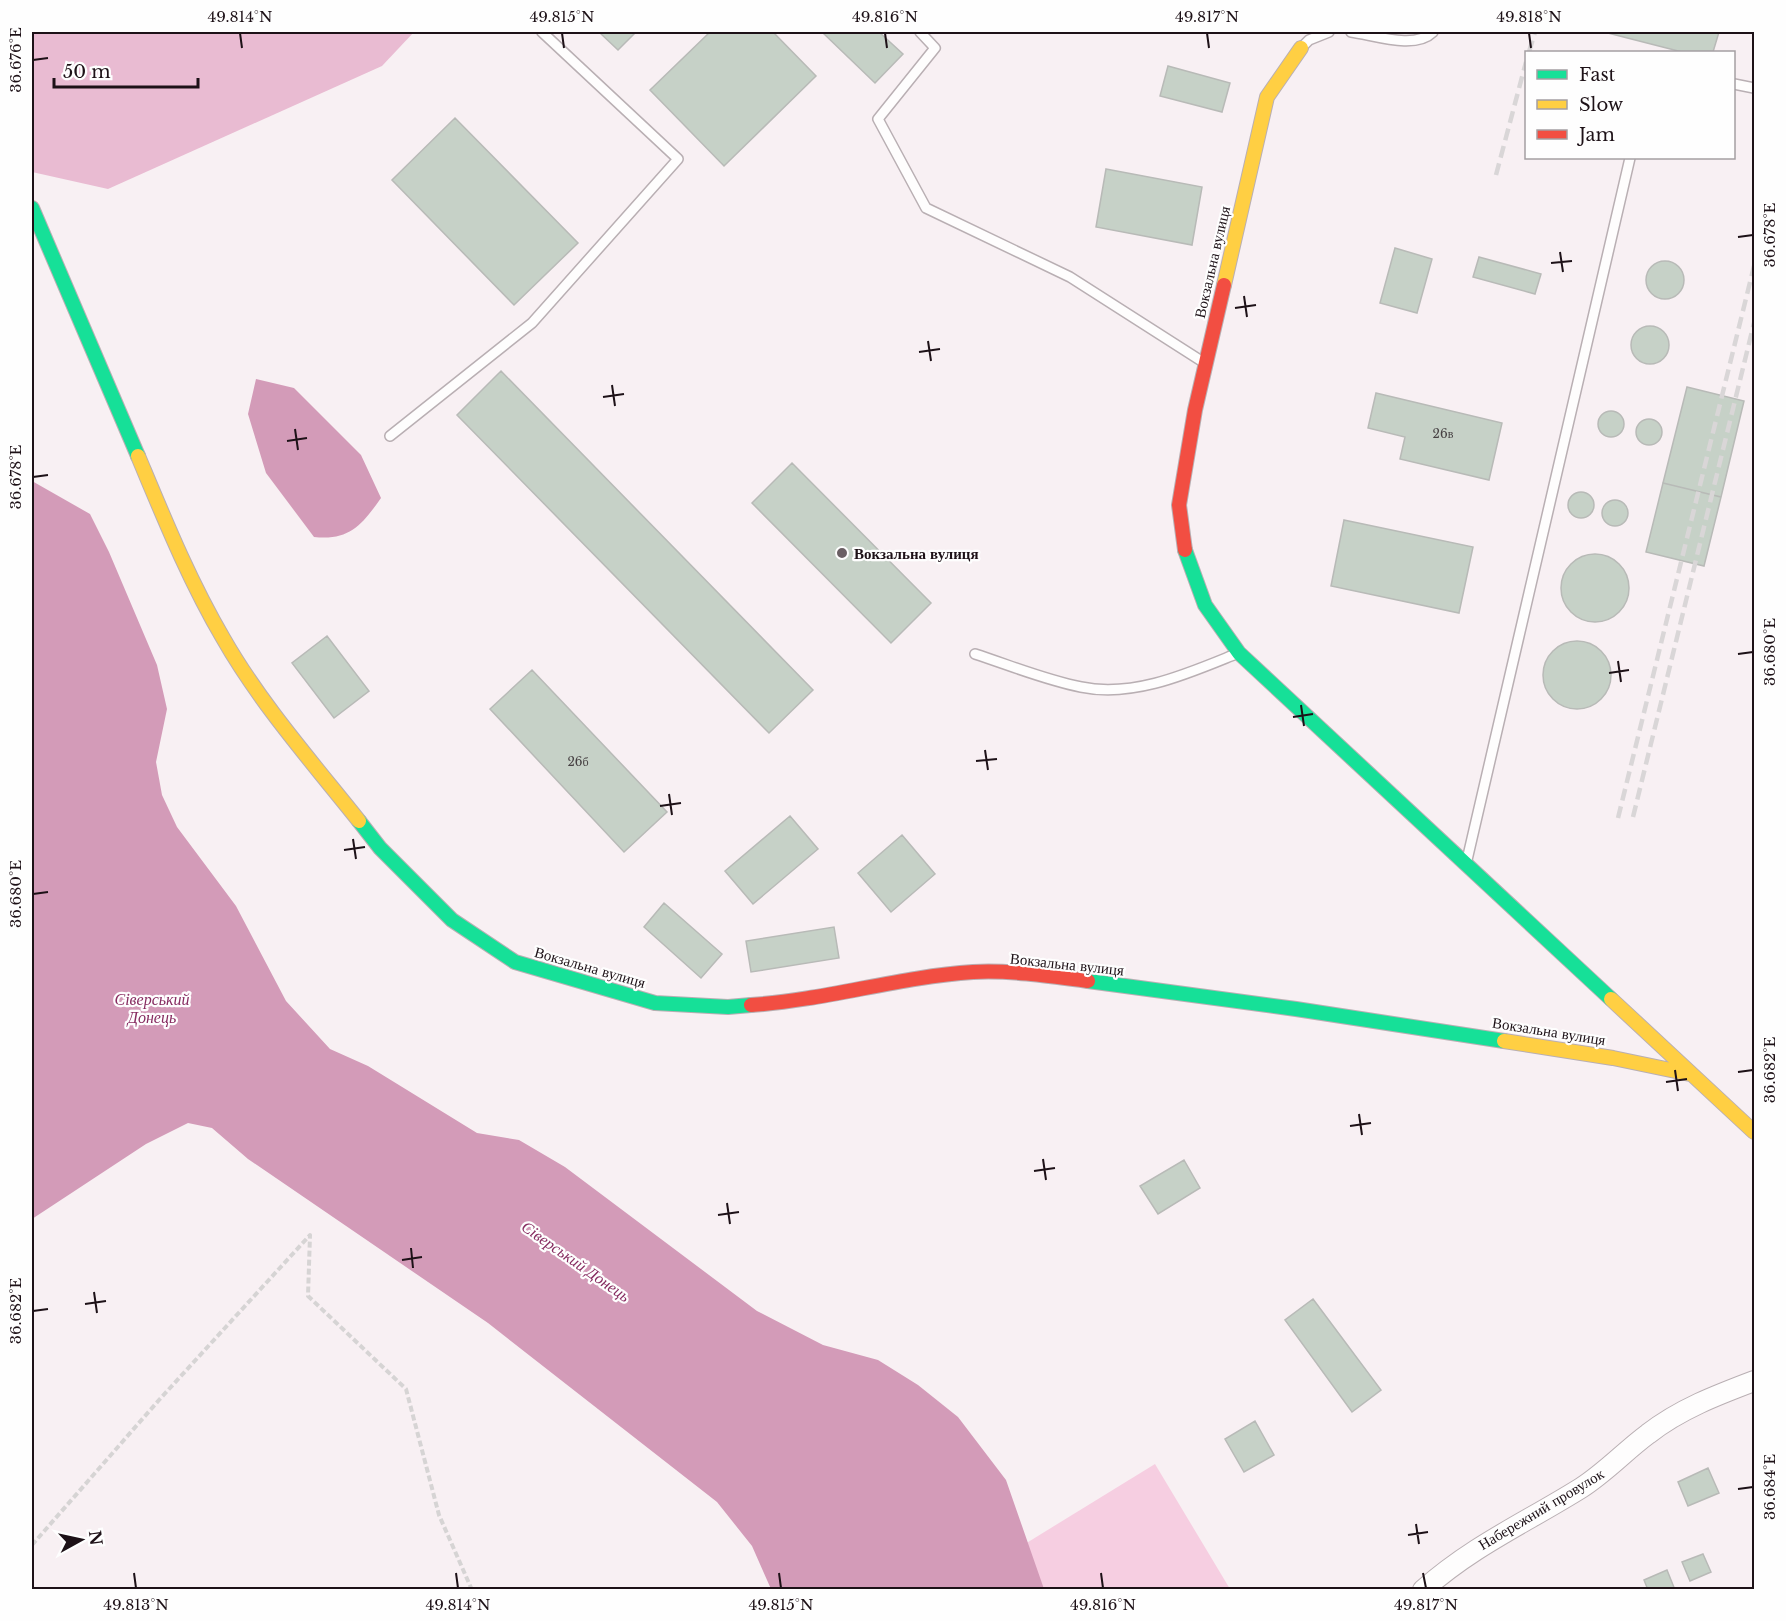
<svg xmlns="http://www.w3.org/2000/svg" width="1786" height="1621" font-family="'Libre Baskerville',serif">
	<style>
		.green { fill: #f6cee1 }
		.forest { fill: #e9bbd2 }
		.water { fill: #d39bb8 }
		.building { fill: #c6d1c7; stroke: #b8bab7; stroke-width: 1.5 }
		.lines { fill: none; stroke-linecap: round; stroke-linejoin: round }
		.lane-casing { stroke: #b9afb3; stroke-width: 12 }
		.street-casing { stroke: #b9afb3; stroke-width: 22 }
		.fast-casing { stroke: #b9afb3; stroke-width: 16 }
		.slow-casing { stroke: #b9afb3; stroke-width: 16 }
		.jam-casing { stroke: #b9afb3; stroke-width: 16 }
		.path { stroke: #d6d4d4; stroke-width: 4; stroke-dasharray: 6 3; stroke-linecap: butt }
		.lane { stroke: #fefdfd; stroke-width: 9 }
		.street { stroke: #fefdfd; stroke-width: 20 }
		.fast { stroke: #16e098; stroke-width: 14 }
		.slow { stroke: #ffcf43; stroke-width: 14 }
		.jam { stroke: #f24e42; stroke-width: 14 }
		.rail { stroke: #d9d6d7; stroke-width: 4.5; stroke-dasharray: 12 6; stroke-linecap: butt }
		.ticks { fill: none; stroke: #1d1117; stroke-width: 2 }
		.poi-dot { fill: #6a5f64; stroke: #fefefe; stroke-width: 2 }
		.labels { text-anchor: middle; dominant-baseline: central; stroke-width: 4.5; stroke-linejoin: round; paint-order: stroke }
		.number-label { font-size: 12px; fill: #474143 }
		.street-label { font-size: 15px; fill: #1d1117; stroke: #fefefe }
		.poi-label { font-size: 15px; font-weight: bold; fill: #1d1117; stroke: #fefefe; text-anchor: start }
		.water-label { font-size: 16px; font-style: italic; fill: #872c61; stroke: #fefefe }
		.neatline { fill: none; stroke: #1d1117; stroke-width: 2 }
		.ticks-label { font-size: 15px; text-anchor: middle; fill: #1d1117 }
	</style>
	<rect width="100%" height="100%" fill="#f8f0f3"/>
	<!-- green -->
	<path class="green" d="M1155,1464L1230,1589L950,1590Z"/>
	<!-- forest -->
	<path class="forest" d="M32,32H414L382,66L108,189L32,172Z"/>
	<!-- water -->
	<path class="water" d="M256,379L294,388L361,455L381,498C362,525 349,541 314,537L266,473L248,414Z
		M32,481L90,514L109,552L157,665L167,709L156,762L162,795L177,827L236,906L286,1001L330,1049L368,1066L477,1133L519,1140L565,1167L757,1311L823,1345L878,1360L918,1385L958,1417L1006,1480L1044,1589H771L752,1546L717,1502L488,1323L248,1159L212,1128L188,1123L146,1144L32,1219Z"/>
	<!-- building -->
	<path class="building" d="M599,32H636L618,50Z
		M710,32H773L816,76L724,166L650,90Z
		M822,32H879L903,54L875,83Z
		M1604,32H1719L1713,52H1682Z
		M1168,66L1230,83L1222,112L1160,96Z
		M455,118L578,243L514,305L392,180Z
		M1106,169L1202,187L1192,245L1096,227Z
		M1395,248L1432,259L1417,313L1380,303Z
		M1479,257L1541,274L1535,294L1473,277Z
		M1646 280a19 19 0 1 1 38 0a19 19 0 1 1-38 0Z
		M1631 345a19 19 0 1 1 38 0a19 19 0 1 1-38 0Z
		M501,371L813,690L769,733L457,415Z
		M1687,387L1744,401L1721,497L1663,483Z
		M1376,393L1502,423L1489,480L1400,459L1405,437L1368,428Z
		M1598 424a13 13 0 1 1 26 0a13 13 0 1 1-26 0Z
		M1636 432a13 13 0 1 1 26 0a13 13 0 1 1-26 0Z
		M792,463L931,603L891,643L752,503Z
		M1663,483L1721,497L1704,566L1646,552Z
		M1568 505a13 13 0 1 1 26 0a13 13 0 1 1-26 0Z
		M1602 513a13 13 0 1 1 26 0a13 13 0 1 1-26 0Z
		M1344,520L1473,547L1459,613L1331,586Z
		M1561 588a34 34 0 1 1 68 0a34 34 0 1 1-68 0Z
		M327,636L369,691L334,718L292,663Z
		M1543 675a34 34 0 1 1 68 0a34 34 0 1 1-68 0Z
		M532,670L667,812L624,852L490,709Z
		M790,816L818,849L753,904L725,871Z
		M902,835L935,874L891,912L858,873Z
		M664,903L722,954L701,978L644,927Z
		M834,927L839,958L751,972L746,941Z
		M1184,1160L1200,1188L1158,1214L1140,1186Z
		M1313,1299L1381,1390L1352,1412L1285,1320Z
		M1255,1421L1274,1455L1244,1472L1225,1439Z
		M1708,1468L1719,1493L1688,1506L1678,1482Z
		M1703,1554L1711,1572L1690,1581L1682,1562Z
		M1667,1570L1675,1590H1648L1644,1580Z"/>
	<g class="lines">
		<defs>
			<path id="lane" d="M920,32L935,48L878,119L926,208L1070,277L1203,362
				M1351,32C1374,35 1415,50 1433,32
				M1303,46L1309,40L1329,32
				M1734,84L1754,88
				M390,436L532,323L678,159L542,32
				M975,654C1009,665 1045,680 1081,687C1134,698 1189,673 1236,654
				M1467,860L1630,158"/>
			<path id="street" d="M1423,1590C1474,1545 1525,1523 1581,1488C1606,1472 1625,1451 1648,1434C1680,1409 1717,1395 1754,1381"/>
			<path id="fast" d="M32,208L138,456
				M1185,550L1205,605L1239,653L1611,999
				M359,821L380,848L452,920L515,962L655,1003L728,1007L751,1005
				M1088,981L1296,1009L1504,1041"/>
			<path id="slow" d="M1224,285L1267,97L1301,48
				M138,456C164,518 189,580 223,638C260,703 312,762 359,821
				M1611,999L1754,1132
				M1504,1041L1613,1058L1690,1074"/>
			<path id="jam" d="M1185,550L1179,505L1195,410L1224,285
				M751,1005C826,1000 898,977 973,972C1011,970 1051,976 1088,981"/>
		</defs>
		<!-- lane casing -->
		<use href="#lane" class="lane-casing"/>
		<!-- street casing -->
		<use href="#street" class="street-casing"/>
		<!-- fast casing -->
		<use href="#fast" class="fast-casing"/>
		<!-- slow casing -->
		<use href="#slow" class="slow-casing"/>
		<!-- jam casing -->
		<use href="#jam" class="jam-casing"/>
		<!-- path -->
		<path class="path" d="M32,1545L159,1400L310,1235L308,1296L406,1389L439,1515L472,1590"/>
		<!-- lane -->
		<use href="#lane" class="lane"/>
		<!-- street -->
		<use href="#street" class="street"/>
		<!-- fast -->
		<use href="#fast" class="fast"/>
		<!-- slow -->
		<use href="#slow" class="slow"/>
		<!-- jam -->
		<use href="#jam" class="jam"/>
		<!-- rail -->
		<path class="rail" d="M1529,52L1535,32
			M1496,175L1526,62
			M1633,817L1754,323
			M1618,818L1754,266"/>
	</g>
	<!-- ticks -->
	<path class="ticks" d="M240,33L242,48M562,33L564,48M885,33L887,48M1207,33L1209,48M1529,33L1531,48M33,60L48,58M1738,237L1753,235M1560,252L1563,272M1551,263L1572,261M1244,296L1247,317M1235,308L1256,305M928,341L931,361M919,352L940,349M612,385L615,406M603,397L624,394M295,429L298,450M287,441L307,438M33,477L48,475M1738,654L1753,652M1618,661L1621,682M1609,673L1629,670M1301,705L1304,726M1293,717L1313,714M985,750L988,770M976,761L997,759M669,794L672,815M660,806L681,803M353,839L356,859M344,850L365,847M33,894L48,892M1675,1070L1678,1091M1738,1072L1753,1070M1666,1082L1687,1079M1359,1114L1362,1135M1350,1126L1371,1123M1043,1159L1046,1180M1034,1171L1055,1168M727,1203L730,1224M718,1215L739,1212M411,1248L413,1268M402,1260L422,1257M94,1292L97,1313M85,1304L106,1301M33,1311L48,1309M1738,1489L1753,1487M1416,1524L1419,1544M1408,1535L1428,1532M134,1573L136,1588M456,1573L458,1588M779,1573L781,1588M1101,1573L1103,1588M1423,1573L1426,1588"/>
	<!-- markers -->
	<circle class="poi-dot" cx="842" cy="553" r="6"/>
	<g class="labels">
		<!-- number labels -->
		<g class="number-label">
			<text x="1443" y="433">26в</text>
			<text x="578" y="761">26б</text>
		</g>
		<!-- street labels -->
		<g class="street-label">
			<text transform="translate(1212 262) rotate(-77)">Вокзальна вулиця</text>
			<text transform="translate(1067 964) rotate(6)">Вокзальна вулиця</text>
			<text transform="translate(590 967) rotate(16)">Вокзальна вулиця</text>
			<text transform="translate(1549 1031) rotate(9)">Вокзальна вулиця</text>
			<text transform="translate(1541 1509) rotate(-31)">Набережний провулок</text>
		</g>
		<!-- poi labels -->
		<g class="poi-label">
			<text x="854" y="553">Вокзальна вулиця</text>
		</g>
		<!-- water labels -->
		<g class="water-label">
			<text x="152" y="999">Сіверський<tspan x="152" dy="18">Донець</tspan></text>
			<text transform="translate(576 1261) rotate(35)">Сіверський Донець</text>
		</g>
	</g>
	<!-- border -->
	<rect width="1786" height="1621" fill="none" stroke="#fefefe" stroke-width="66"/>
	<!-- legend -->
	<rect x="1525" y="51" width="210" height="108" fill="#fefefe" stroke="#a49fa2" stroke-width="1.5"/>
	<rect x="1537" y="70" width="30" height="9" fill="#16e098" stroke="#a49fa2" stroke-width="1.5"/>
	<text x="1579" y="81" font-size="18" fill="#1d1117">Fast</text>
	<rect x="1537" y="100" width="30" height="9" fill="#ffcf43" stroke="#a49fa2" stroke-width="1.5"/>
	<text x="1579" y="111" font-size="18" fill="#1d1117">Slow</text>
	<rect x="1537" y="130" width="30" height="9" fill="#f24e42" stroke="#a49fa2" stroke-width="1.5"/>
	<text x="1579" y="141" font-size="18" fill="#1d1117">Jam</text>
	<!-- north arrow -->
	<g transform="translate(81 1540) rotate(82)" stroke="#fefefe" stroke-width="4.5" paint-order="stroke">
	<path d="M0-4.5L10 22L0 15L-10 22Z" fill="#1d1117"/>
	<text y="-9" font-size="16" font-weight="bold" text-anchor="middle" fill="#1d1117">N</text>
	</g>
	<!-- scale -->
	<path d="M54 78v9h144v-9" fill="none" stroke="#1d1117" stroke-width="3"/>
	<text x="63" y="78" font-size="18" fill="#1d1117" stroke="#fefefe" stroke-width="4.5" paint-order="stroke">50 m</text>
	<rect x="33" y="33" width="1720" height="1555" class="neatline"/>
	<g class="ticks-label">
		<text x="240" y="22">49.814°N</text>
		<text x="562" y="22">49.815°N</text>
		<text x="885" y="22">49.816°N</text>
		<text x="1207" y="22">49.817°N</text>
		<text x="1529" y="22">49.818°N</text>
		<text transform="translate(16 60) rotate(-90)" y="5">36.676°E</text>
		<text transform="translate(1770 235) rotate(-90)" y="5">36.678°E</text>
		<text transform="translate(16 477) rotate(-90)" y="5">36.678°E</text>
		<text transform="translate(1770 652) rotate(-90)" y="5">36.680°E</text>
		<text transform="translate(16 894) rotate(-90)" y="5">36.680°E</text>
		<text transform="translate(1770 1070) rotate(-90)" y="5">36.682°E</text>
		<text transform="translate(16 1311) rotate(-90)" y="5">36.682°E</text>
		<text transform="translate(1770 1487) rotate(-90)" y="5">36.684°E</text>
		<text x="136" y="1610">49.813°N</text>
		<text x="458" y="1610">49.814°N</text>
		<text x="781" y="1610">49.815°N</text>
		<text x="1103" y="1610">49.816°N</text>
		<text x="1426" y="1610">49.817°N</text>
	</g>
</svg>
